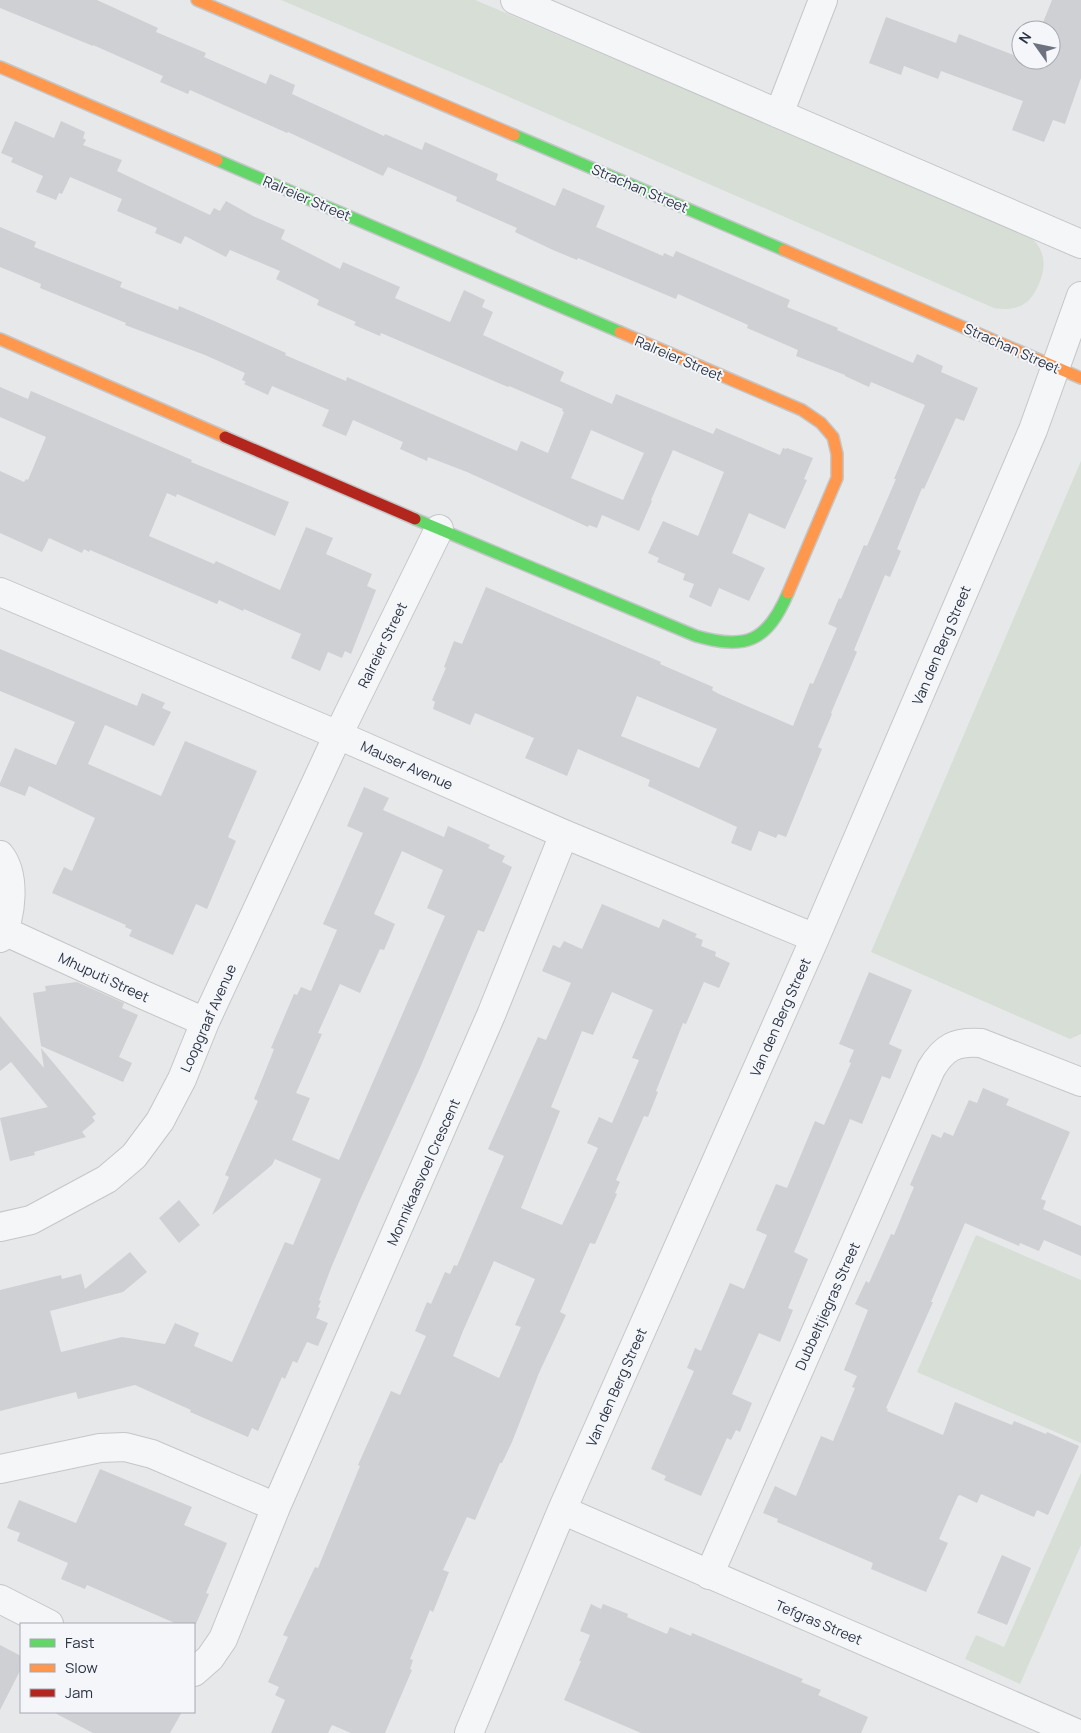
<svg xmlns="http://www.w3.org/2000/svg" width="1081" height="1733" font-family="Manrope,sans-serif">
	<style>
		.green { fill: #d6ded6 }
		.building { fill: #ced0d3; fill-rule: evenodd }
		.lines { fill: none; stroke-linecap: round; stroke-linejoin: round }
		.street-casing { stroke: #c4c6c8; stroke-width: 30 }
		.fast-casing { stroke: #c4c6c8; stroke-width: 14 }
		.slow-casing { stroke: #c4c6c8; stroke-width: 14 }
		.jam-casing { stroke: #c4c6c8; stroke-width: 14 }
		.street { stroke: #f5f6f7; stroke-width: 28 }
		.fast { stroke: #63d668; stroke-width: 11 }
		.slow { stroke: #ff974d; stroke-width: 11 }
		.jam { stroke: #b3261e; stroke-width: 11 }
		.labels { text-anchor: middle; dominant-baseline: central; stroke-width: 4; stroke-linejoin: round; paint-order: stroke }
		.street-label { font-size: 14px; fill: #2b3445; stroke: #f4f6f9 }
	</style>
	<rect width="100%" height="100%" fill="#e6e8ea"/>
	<!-- green -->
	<path class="green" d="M281,0H475L1024,233C1045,245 1048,265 1038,286C1033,296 1028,304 1017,307C1009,310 1002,309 994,308L477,83Z
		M1081,461V1034L1070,1039L871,952Z
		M976,1235L1081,1280V1443L917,1372Z
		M1081,1473V1545L1020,1684L965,1659L976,1635L1004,1647Z"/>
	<!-- building -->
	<path class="building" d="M0,0H97L158,28L156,32L206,53L204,57L266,84L270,74L295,85L292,94L384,136L385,134L422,150L425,142L498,174L496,180L555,206L563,188L605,206L596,227L663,256L664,253L673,257L676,251L790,300L787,307L838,328L837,330L913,363L917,354L943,366L941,372L978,388L964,421L956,418L924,489L922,488L897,549L901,551L890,577L885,575L854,650L857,652L831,713L832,714L818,747L822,749L786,837L778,834L776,838L759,831L751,851L731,843L737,827L648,786L650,780L578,749L567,776L525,758L534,738L475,713L470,725L433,709L435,702L432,700L446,668L444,667L454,641L462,644L486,587L661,662L660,664L713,687L712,690L719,694L793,726L810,683L813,684L837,628L828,624L839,598L841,599L864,545L867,546L896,479H894L925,405L871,382L869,387L845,376V375L796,356L798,350L747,328L748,325L678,294L676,299L578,258L577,260L553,250L515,232L517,228L456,201L457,197L388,167L383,176L288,132L287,133L190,90L188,94L160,82L163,76L93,45V46L0,8ZM637,696L717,729L699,768L621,736Z
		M1052,0H1081V78L1065,124L1053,120L1044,142L1012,130L1023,101L941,71L938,79L904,66L901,75L869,63L886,17L956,43L959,34L1021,58V60H1051V30H1040Z
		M15,121L54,138L61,121L85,132L83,138L86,140L83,145L122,160L117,171L210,215L214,208L220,211L226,201L253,216L285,230L281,239L340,269L343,262L400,287L395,298L450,322L464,290L485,300L482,307L493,312L483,335L564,372L560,381L612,404L616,394L713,434L716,428L780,455L783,448L786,449L787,448L813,458L804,479L807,480L785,529L749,513L732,553L765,568L749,601L719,588L711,607L689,597L694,584L683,580L685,574L657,562L659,558L648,553L663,521L698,536L724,472L673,450L651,500L652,501L639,531L602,515L597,528L589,525L588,527L467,472L428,457L427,461L400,449L403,442L353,420L346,436L322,426L329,410L272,386L268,395L244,384L246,382L242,380L245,373L205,355L125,325L126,323L40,288L41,284L0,267V227L36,242L34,247L122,282L120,287L178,310L179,306L212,320L286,353L285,355L346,381L347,377L517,451L521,441L548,453L564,412L562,411L563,409L509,386L508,387L381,333L380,336L354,325L356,322L317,305L319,300L276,279L280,271L230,250L226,257L185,236L181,244L155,233L157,228L117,211L122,199L70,177L62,194L59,193L56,200L36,192L43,176L11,162L13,158L1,153ZM591,430L644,453L623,500L571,478Z
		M0,387L28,399L31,391L192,460L191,462L289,502L275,536L177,494L176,497L167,493L149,536L214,564L216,561L280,590L306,527L333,538L326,554L372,574L367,586L376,590L351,654L345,651L342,658L328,652L320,671L291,658L301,634L244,609L243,611L219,600L217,604L90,550L89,552L84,549L82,553L49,538L42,552L0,533V471L24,482L26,479L28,480L46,437L0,417Z
		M0,649L137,706L142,693L165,703L162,708L171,712L154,746L105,725L88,764L161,796L185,741L257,771L228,837L236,841L207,909L196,904L173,955L129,936L132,930L125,927L126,925L52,893L64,867L72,871L95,818L29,786L25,796L0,786V783L15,748L56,765L75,722L0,691Z
		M364,787L389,798L383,810L444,837L448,826L490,845L488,848L505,856L502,862L512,867L484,932L478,930L420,1068L360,1200L331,1268L319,1300L321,1301L318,1307L320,1308L316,1318L328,1323L318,1346L307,1342L297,1363L293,1361L285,1379L282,1377L258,1431L252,1428L248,1437L190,1412L191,1410L135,1385L78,1399L76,1392L0,1411V1290L61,1275L62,1279L81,1274L85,1289L130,1252L147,1272L123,1292L50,1311L61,1352L122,1337L165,1344L175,1323L199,1333L194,1346L232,1362L285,1242L293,1245L321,1179L275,1159L272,1165L212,1215L229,1177L225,1175L258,1101L254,1099L271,1057L274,1049L271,1048L294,994L297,995L301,987L311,991L337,930L323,924L363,833L347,826ZM402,851L443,870L427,908L445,916L339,1160L292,1140L310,1098L296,1093L322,1034L318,1033L340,984L360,993L380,949L384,950L395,924L374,914Z
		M602,904L659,928L663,919L697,934L695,937L703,940L701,946L716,952L715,956L730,963L719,988L704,982L686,1024L683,1023L656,1091L658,1092L648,1117L644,1116L616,1180L620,1182L615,1193L617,1194L595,1244L590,1243L560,1312L566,1315L539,1373L512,1442L502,1463H500L475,1520L467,1517L443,1570L449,1572L433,1612L430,1610L410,1659L413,1660L410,1669L412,1670L385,1733H351L332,1725L328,1733H271L285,1700L275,1695L279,1687L268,1682L288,1637L283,1635L315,1567L318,1568L360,1466L358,1465L391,1391L400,1395L426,1336L415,1331L427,1302L431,1304L445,1272L450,1274L454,1265L457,1266L504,1156L488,1149L538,1037L546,1040L571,983L542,971L553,945L560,948L564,941L582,949ZM612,992L653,1010L632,1058L639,1060L612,1123L599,1117L587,1143L598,1148L562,1225L521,1208L560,1111L551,1107L582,1031L593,1035ZM494,1261L535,1279L515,1325L521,1327L499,1378L453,1356L463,1331Z
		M869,972L912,990L889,1044L902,1050L890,1079L882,1076L862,1124L850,1119L794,1252L808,1259L788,1308L793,1310L780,1342L759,1333L732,1394L752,1403L740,1432L736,1430L731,1440L727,1438L701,1496L664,1480L666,1476L651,1469L694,1371L687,1368L695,1348L701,1351L730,1283L744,1289L767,1235L756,1230L776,1184L787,1188L815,1121L824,1125L851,1063L849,1062L854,1050L839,1044Z
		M77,982L124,1003L122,1008L138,1015L119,1057L132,1063L123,1082L41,1046L33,993L46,991L45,986Z
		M0,1016L44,1068L41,1048L96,1114L92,1117L95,1121L82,1132L86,1137L34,1152L35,1155L10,1161L0,1118L48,1107L11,1062L0,1071Z
		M983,1088L1009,1099L1006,1105L1070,1132L1041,1199L1046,1201L1043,1209L1081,1226V1256L1044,1240L1039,1251L1020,1243L1019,1246L965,1223L931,1302H933L886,1408L888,1409L887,1411L943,1435L955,1402L1012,1425L1014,1421L1046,1434L1047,1432L1079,1446L1048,1515L1037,1510L1034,1517L981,1494L977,1503L960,1495L958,1496L939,1539L948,1543L926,1592L871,1569L873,1563L777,1522L778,1519L763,1513L775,1486L796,1496L821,1436L833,1441L855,1388L852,1387L857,1376L844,1370L868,1310L855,1304L866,1281L869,1283L891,1234L894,1235L914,1187L910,1185L932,1134L941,1138L944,1132L953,1136L969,1100L977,1103Z
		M179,1200L200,1225L179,1243L159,1218Z
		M100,1469L192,1507L184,1525L227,1543L206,1593L209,1594L196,1624H177L87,1585L85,1589L61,1579L68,1563L17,1541L20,1533L7,1528L19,1500L76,1523Z
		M1002,1555L1031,1568L1007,1625L977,1613Z
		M591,1604L601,1609L603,1604L628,1614L627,1617L667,1634L670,1627L691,1636L692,1633L803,1679L801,1682L821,1690L818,1695L868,1717L861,1733H641L564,1700L581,1661H579L590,1635L580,1631Z
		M0,1645L21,1656V1669L0,1710Z
		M53,1712H182L170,1733H93Z"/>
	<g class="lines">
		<defs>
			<path id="street" d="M515,0L1081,244
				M779,114L823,0
				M0,592L338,735L564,834L815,938
				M0,855C16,875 12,917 0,938
				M4,931L146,996L205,1022
				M0,1227L31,1220L107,1179L134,1156L160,1121L182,1079L205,1022L338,735L439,529
				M0,1469L100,1448L125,1447L152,1454L276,1507
				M562,1510L1076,1733
				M709,1575L931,1069C944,1047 956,1041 981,1043L1081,1082
				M0,1599L49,1624
				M194,1672L210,1658L223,1639L276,1507L491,1015L564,834
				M469,1733L562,1510L815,938L1033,430L1081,296"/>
			<path id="fast" d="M514,135L784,250
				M217,160L620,332
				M415,519L696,636C746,650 767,642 788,593"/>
			<path id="slow" d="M197,0L514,135
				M0,67L217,160
				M784,250L1081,378
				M620,332L802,410L821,423L833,437L837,454V478L788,593
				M0,339L225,437"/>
			<path id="jam" d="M225,437L415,519"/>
		</defs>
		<!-- street casing -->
		<use href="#street" class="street-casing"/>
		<!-- fast casing -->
		<use href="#fast" class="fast-casing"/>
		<!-- slow casing -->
		<use href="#slow" class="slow-casing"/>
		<!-- jam casing -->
		<use href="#jam" class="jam-casing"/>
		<!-- street -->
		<use href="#street" class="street"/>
		<!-- fast -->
		<use href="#fast" class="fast"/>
		<!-- slow -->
		<use href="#slow" class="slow"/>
		<!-- jam -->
		<use href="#jam" class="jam"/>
	</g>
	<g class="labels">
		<!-- street labels -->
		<g class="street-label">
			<text transform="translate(640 188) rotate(23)">Strachan Street</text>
			<text transform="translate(307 198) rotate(23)">Ralreier Street</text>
			<text transform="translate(1012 348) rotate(24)">Strachan Street</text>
			<text transform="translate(679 358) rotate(23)">Ralreier Street</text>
			<text transform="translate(382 645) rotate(-64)">Ralreier Street</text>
			<text transform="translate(941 645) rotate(-67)">Van den Berg Street</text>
			<text transform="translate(407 765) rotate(24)">Mauser Avenue</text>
			<text transform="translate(104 977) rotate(25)">Mhuputi Street</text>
			<text transform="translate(780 1017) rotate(-66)">Van den Berg Street</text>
			<text transform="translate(208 1018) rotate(-66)">Loopgraaf Avenue</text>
			<text transform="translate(423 1172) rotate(-66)">Monnikaasvoel Crescent</text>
			<text transform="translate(827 1306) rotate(-66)">Dubbeltjiegras Street</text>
			<text transform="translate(616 1387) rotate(-66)">Van den Berg Street</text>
			<text transform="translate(819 1622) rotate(23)">Tefgras Street</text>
		</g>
	</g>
	<!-- legend -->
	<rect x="20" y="1623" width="175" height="90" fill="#f4f6f9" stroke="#a4a8b1"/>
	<rect x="30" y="1639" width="25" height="8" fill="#63d668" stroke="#a4a8b1"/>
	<text x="65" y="1648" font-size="15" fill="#2b3445">Fast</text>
	<rect x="30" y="1664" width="25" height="8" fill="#ff974d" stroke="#a4a8b1"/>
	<text x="65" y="1673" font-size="15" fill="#2b3445">Slow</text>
	<rect x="30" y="1689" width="25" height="8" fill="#b3261e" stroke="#a4a8b1"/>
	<text x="65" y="1698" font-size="15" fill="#2b3445">Jam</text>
	<!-- north arrow -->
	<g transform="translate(1036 45) rotate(303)"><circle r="24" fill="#f4f6f9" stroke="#a4a8b1"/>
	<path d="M0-4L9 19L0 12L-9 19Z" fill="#6c737f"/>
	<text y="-8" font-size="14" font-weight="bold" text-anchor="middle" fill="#2b3445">N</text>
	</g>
</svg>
